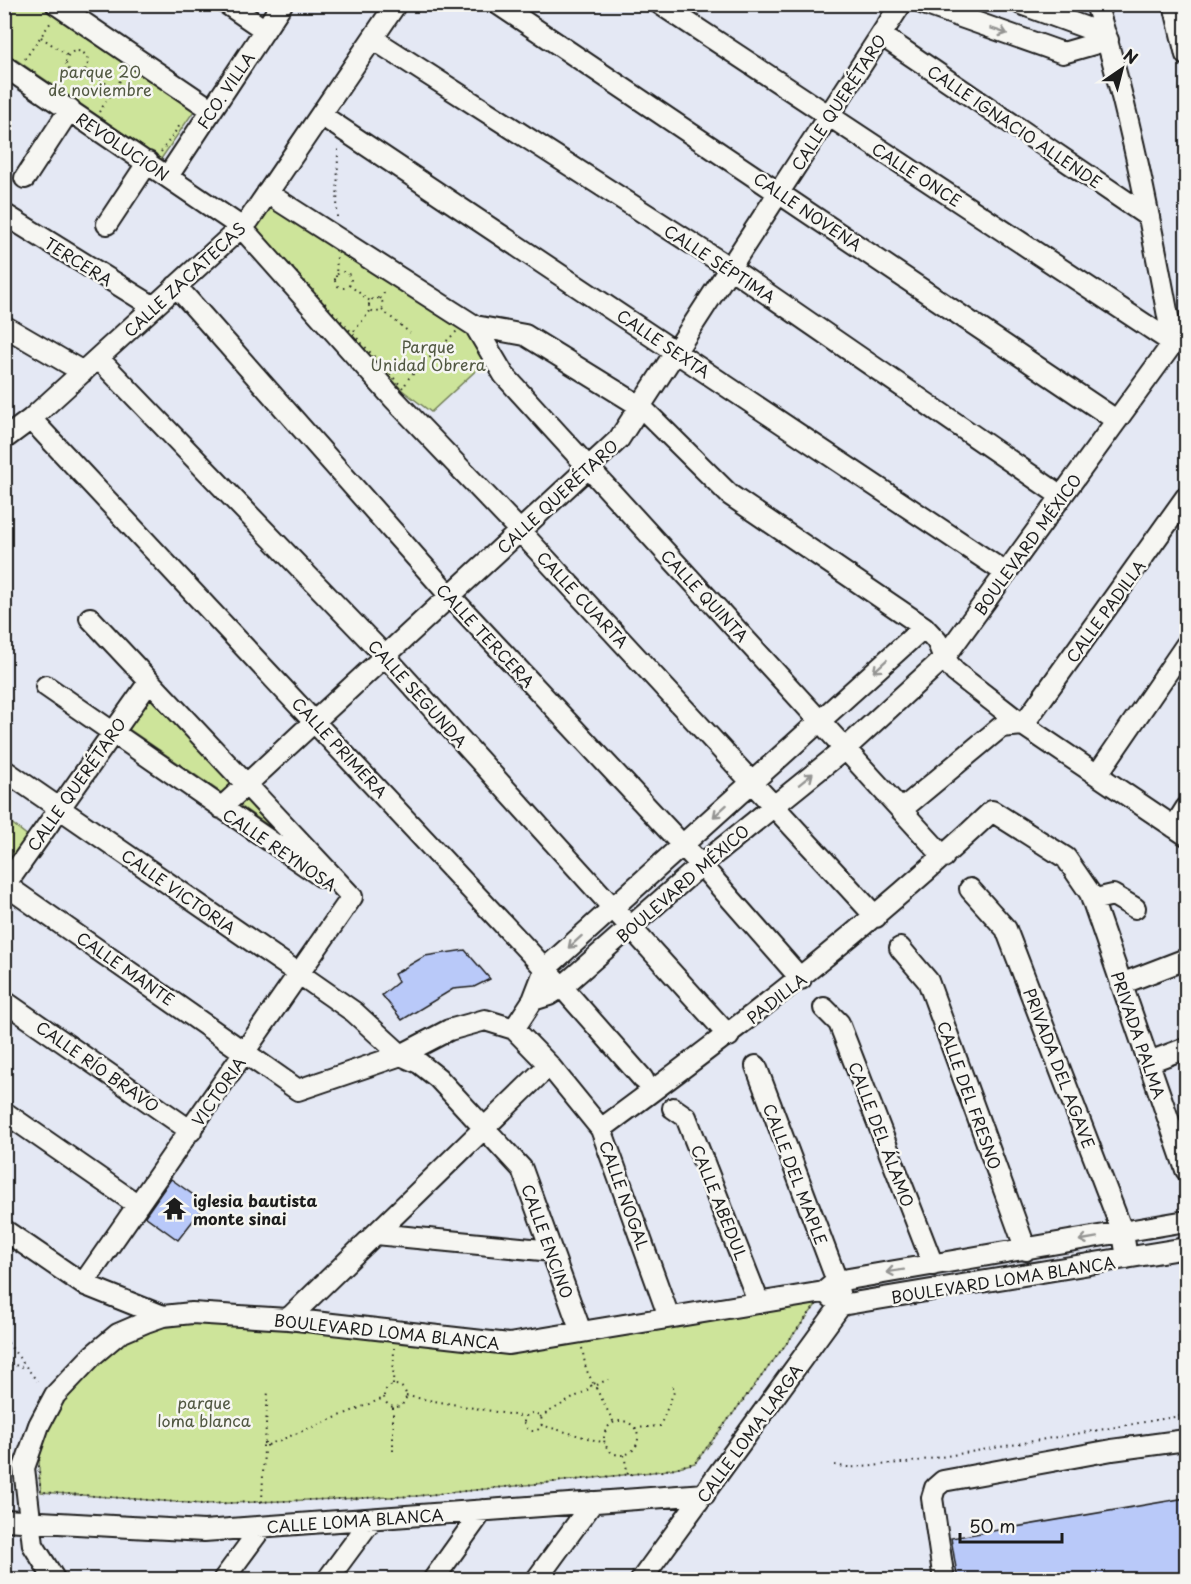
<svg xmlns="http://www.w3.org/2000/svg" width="1191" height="1584" font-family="'Playpen Sans',sans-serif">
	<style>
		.green { fill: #cde49a; stroke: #74805b; stroke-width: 1.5 }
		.building { fill: #b9c9f9; stroke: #1c1c1c; stroke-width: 1.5 }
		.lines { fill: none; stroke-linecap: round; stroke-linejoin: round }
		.minor-casing { stroke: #1c1c1c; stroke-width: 24 }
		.path { stroke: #1c1c1c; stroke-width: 2; stroke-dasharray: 1.5 4.5; stroke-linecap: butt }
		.minor { stroke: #f6f6f2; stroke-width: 20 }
		.oneway { stroke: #949492 }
		.labels { text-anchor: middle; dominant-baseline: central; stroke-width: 5; stroke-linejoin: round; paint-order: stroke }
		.park-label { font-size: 16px; fill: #515842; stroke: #f6f6f2 }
		.street-label { font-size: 16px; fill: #1c1c1c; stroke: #f6f6f2 }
		.poi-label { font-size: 16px; font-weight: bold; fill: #1c1c1c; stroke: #f6f6f2; text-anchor: start }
	</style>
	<rect width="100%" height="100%" fill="#e4e8f4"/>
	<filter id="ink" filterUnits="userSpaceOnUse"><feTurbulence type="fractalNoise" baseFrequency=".0167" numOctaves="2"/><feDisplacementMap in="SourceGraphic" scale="12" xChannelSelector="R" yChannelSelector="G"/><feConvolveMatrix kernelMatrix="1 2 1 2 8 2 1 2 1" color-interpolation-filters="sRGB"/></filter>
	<g filter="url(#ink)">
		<!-- green -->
		<path class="green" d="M4,5H44L196,108L161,159L5,52Z
			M274,202L472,332L484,363L431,412L402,390L252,229Z
			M151,692L304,850L126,727Z
			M5,818L29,837L5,874Z
			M812,1297L819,1301L695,1463L662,1471L417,1496L203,1504L41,1492C38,1472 38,1452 44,1433C58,1385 115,1338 162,1324C174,1320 190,1320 203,1318L511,1353L583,1342Z"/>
		<!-- building -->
		<path class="building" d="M465,950L490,979L474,987L453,989L402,1020L382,995L398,982L394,974L425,956Z
			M171,1179L206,1204L178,1240L145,1216Z
			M1186,1498V1580H958L951,1538Z"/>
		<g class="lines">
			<defs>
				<path id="minor" d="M56,4L212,110
					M227,4L265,30
					M498,4L1116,420
					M660,4L1173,343
					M924,4L1063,53L1108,40
					M1021,4L1106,35
					M1096,4C1131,115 1152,230 1173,343
					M1174,4L1186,55
					M881,35L1149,217
					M373,39L730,268L1061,496
					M4,66L241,227L394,399L520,531L876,917
					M321,115L1006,573
					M168,176L282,4
					M25,178L70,109
					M267,193L475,326L525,335L640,406L730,495L924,627L937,641L944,658L955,672L1023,725L1186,835
					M4,214L154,307
					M107,224L148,162
					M176,286L450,596L701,865L801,979
					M4,326L83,372
					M475,326L504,375L944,857
					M98,358L385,656L729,1036
					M31,419L562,987L643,1079
					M4,439L31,419L249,220L396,4
					M90,618L352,897
					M46,686L322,877
					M4,770L311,982L354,1012L401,1055L419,1063L438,1078L522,1169L581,1332
					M1097,775L1186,645
					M221,808L619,439L901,4
					M901,810L1001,727L1023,725L1186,497
					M1174,827L1186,808
					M4,884L298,1090L401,1055L449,1030L485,1020L514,1029L533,1000L545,969L924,627
					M4,887L149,682
					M970,889L1006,929L1123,1233L1127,1258
					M1092,900L1113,895L1135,908
					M900,948L928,981L1026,1250
					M1121,984L1186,959
					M533,1000L549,995L562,987L701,865L846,748L944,658L1173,343
					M4,1001L191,1131
					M824,1008L839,1023L933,1265
					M514,1029L549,1065L601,1129L669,1317
					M1149,1062L1186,1048
					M673,1108L686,1117L759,1303
					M4,1112L138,1205
					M601,1129C737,1029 869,927 992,811L1066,858L1090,893L1186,1170
					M4,1230L83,1284L163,1316
					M376,1234L552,1251
					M83,1284L352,897
					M831,1297L841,1305L1186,1248
					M288,1319L549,1065
					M4,1520L204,1531L705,1494
					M55,1580L33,1545L24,1468L39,1425L55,1395L93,1355L118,1334L146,1322L163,1316L192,1313L288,1319L509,1344L824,1292L837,1281L1186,1221
					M223,1580L262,1527
					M327,1580L372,1519
					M433,1580L483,1510
					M536,1580L593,1502
					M641,1580L841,1305L837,1281L756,1066
					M944,1580L932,1498L935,1488L943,1481L1112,1450L1186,1440"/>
			</defs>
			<!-- minor casing -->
			<use href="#minor" class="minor-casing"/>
			<!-- path -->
			<path class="path" d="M41,37L68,56
				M66 62a11 11 0 1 1 22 0a11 11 0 1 1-22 0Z
				M25,59L51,22
				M85,69L114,89
				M61,85L70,70
				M99,112L126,72
				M161,152L180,125
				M269,202L460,328L409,378L403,388L252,224Z
				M337,217L338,148
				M335 280a8 8 0 1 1 16 0a8 8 0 1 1-16 0Z
				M336,277L337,256
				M349,285L370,301
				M369 305a7 7 0 1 1 14 0a7 7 0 1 1-14 0Z
				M380,299L386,290
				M382,310L410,333
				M354,331L371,310
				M812,1297L819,1301L695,1463L662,1471L417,1496L203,1504L41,1492C38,1472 38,1452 44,1433C58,1385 115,1338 162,1324C174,1320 190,1320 203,1318L511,1353Z
				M4,1338L37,1381
				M582,1348L586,1369L593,1383
				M4,1362L22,1367
				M594,1383L597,1385L596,1388L591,1386Z
				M393,1385L394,1348
				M597,1385L608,1379
				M384 1396a11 11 0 1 1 22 0a11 11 0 1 1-22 0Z
				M596,1388L614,1423
				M406,1396L525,1417
				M524 1422a9 9 0 1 1 18 0a9 9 0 1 1-18 0Z
				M540,1417L592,1387
				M604 1438a17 17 0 1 1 34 0a17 17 0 1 1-34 0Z
				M541,1425L605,1443
				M635,1428L660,1426L674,1392L672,1382
				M263,1443H267V1447H263Z
				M265,1443L268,1390
				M268,1445L384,1398
				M393,1451V1406
				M624,1455L628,1475
				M835,1465C858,1471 881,1463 906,1463L1186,1415
				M262,1502L264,1448"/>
			<!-- minor -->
			<use href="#minor" class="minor"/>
		</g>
		<!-- one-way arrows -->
		<defs><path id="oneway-shaft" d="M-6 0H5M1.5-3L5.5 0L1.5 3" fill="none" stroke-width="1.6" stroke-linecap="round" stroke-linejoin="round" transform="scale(1.5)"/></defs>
		<g class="oneway">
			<use href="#oneway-shaft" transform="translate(999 31) rotate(19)"/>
			<use href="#oneway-shaft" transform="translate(880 666) rotate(138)"/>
			<use href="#oneway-shaft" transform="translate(806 779) rotate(-39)"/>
			<use href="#oneway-shaft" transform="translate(720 811) rotate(138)"/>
			<use href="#oneway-shaft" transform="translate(575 942) rotate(138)"/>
			<use href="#oneway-shaft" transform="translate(1088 1239) rotate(170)"/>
			<use href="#oneway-shaft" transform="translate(895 1271) rotate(171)"/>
		</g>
	</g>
	<!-- icons -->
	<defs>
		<symbol id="temple-bare" viewBox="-9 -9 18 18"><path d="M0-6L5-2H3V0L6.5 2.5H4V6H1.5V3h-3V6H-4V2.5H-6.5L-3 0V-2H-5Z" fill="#1c1c1c" stroke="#f6f6f2" stroke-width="2.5" paint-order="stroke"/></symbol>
	</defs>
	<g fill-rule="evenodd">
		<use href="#temple-bare" x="158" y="1192" width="33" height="33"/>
	</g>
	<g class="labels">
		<!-- park labels -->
		<g class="park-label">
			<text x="100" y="71">parque 20<tspan x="100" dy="18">de noviembre</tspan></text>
			<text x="428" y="346">Parque<tspan x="428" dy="18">Unidad Obrera</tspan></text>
			<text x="204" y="1402">parque<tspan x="204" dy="18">loma blanca</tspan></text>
		</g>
		<!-- street labels -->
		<g class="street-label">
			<text transform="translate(225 90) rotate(-56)">FCO. VILLA</text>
			<text transform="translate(838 102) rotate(-57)">CALLE QUERÉTARO</text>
			<text transform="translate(1015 126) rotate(34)">CALLE IGNACIO ALLENDE</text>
			<text transform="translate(123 146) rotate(34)">REVOLUCION</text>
			<text transform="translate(917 174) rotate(33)">CALLE ONCE</text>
			<text transform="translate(808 211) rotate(34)">CALLE NOVENA</text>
			<text transform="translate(79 261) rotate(32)">TERCERA</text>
			<text transform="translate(720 263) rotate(33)">CALLE SÉPTIMA</text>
			<text transform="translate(184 279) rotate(-43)">CALLE ZACATECAS</text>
			<text transform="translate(664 343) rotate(34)">CALLE SEXTA</text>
			<text transform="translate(557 496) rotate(-43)">CALLE QUERÉTARO</text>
			<text transform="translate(1027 544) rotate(-54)">BOULEVARD MÉXICO</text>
			<text transform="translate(705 595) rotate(47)">CALLE QUINTA</text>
			<text transform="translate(583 599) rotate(47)">CALLE CUARTA</text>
			<text transform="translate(1105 611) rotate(-54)">CALLE PADILLA</text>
			<text transform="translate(486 635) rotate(47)">CALLE TERCERA</text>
			<text transform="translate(418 693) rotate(48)">CALLE SEGUNDA</text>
			<text transform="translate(340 747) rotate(47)">CALLE PRIMERA</text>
			<text transform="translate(76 784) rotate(-55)">CALLE QUERÉTARO</text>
			<text transform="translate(280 849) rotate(34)">CALLE REYNOSA</text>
			<text transform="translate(682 883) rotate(-41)">BOULEVARD MÉXICO</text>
			<text transform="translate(179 891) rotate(35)">CALLE VICTORIA</text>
			<text transform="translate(126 968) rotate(35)">CALLE MANTE</text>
			<text transform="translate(776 998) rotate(-38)">PADILLA</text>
			<text transform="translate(1139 1035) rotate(71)">PRIVADA PALMA</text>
			<text transform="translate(98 1066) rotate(35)">CALLE RÍO BRAVO</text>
			<text transform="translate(1060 1068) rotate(69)">PRIVADA DEL AGAVE</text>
			<text transform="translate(218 1091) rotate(-55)">VICTORIA</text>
			<text transform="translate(970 1095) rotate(70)">CALLE DEL FRESNO</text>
			<text transform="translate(882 1134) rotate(69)">CALLE DEL ÁLAMO</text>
			<text transform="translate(796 1174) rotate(69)">CALLE DEL MAPLE</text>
			<text transform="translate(625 1195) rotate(70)">CALLE NOGAL</text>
			<text transform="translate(720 1202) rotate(68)">CALLE ABEDUL</text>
			<text transform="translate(548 1241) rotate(70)">CALLE ENCINO</text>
			<text transform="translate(1003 1279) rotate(-9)">BOULEVARD LOMA BLANCA</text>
			<text transform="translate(387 1331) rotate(6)">BOULEVARD LOMA BLANCA</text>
			<text transform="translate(749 1433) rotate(-54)">CALLE LOMA LARGA</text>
			<text transform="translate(355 1520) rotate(-4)">CALLE LOMA BLANCA</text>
		</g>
		<!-- poi labels -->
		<g class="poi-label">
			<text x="193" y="1200">iglesia bautista<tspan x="193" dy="18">monte sinai</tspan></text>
		</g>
	</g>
	<!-- margin -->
	<rect width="1191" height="1584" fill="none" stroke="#f6f6f2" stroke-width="24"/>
	<rect x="12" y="12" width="1167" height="1560" fill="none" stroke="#1c1c1c" stroke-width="2" filter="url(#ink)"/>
	<!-- north arrow -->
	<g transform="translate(1122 69) rotate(35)" stroke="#f6f6f2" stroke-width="4.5" paint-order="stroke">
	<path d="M0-4.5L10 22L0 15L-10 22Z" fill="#1c1c1c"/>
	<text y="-9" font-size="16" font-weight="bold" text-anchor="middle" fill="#1c1c1c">N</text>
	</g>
	<!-- scale -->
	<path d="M960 1533v9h102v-9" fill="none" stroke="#1c1c1c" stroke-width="3"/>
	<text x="969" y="1533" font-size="18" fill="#1c1c1c" stroke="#f6f6f2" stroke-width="4.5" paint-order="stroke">50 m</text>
</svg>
